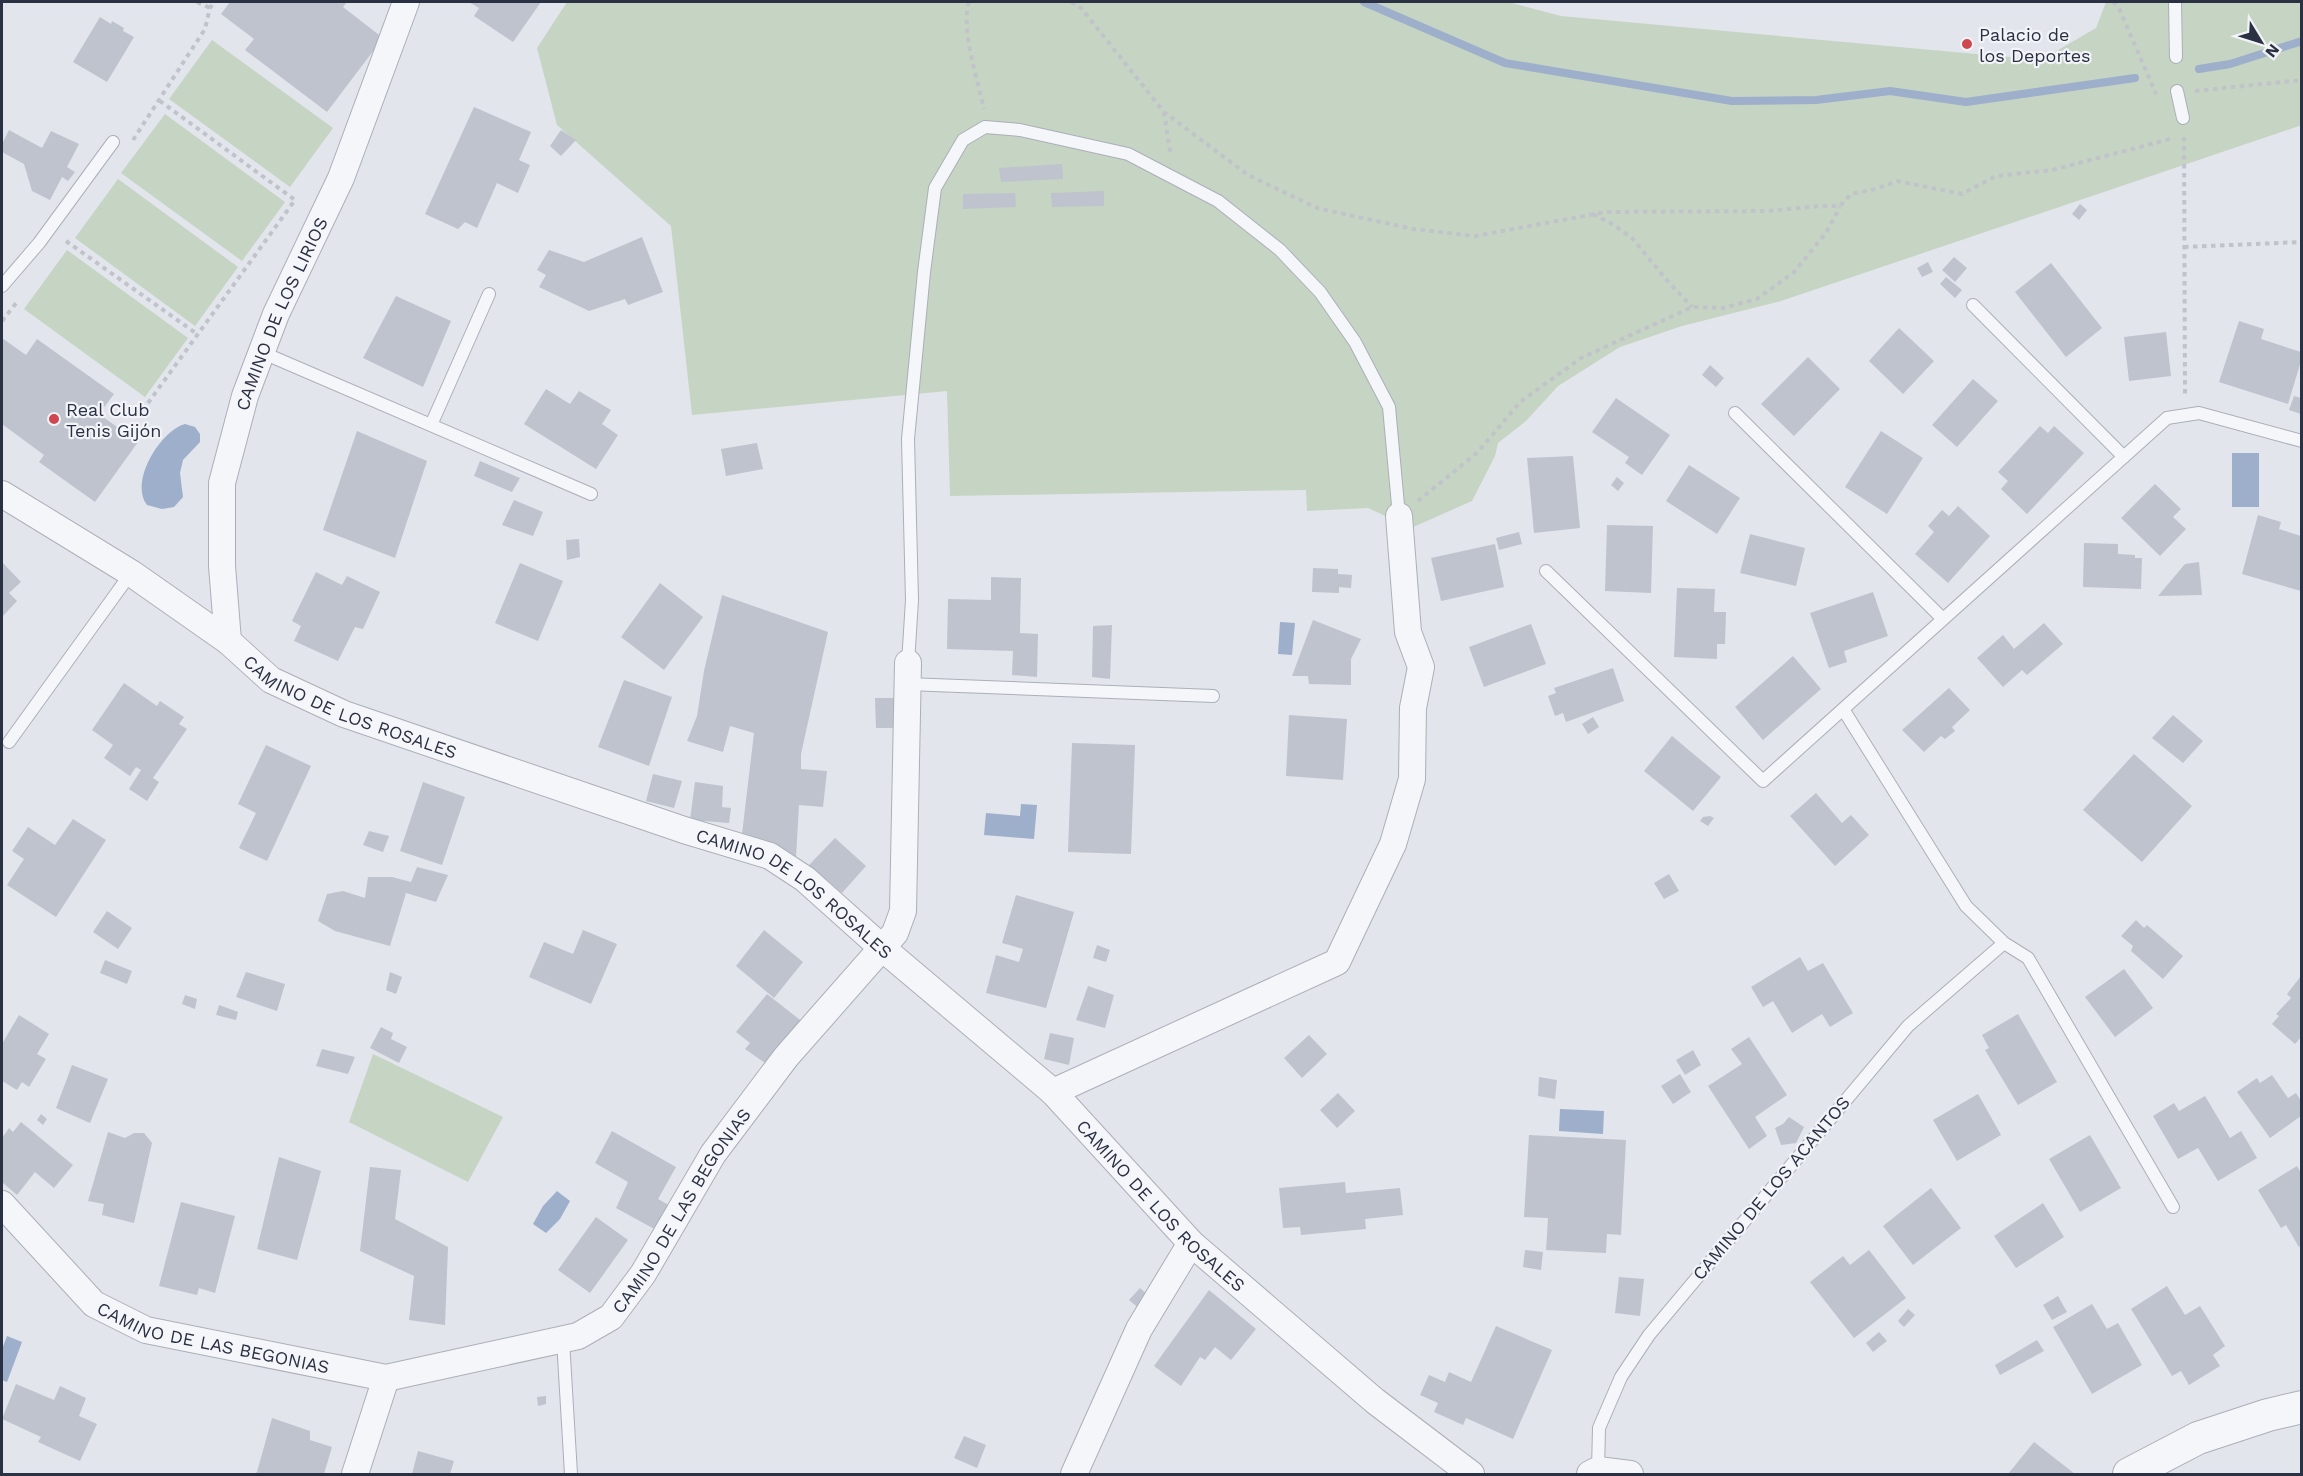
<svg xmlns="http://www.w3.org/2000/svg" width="2303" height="1476" font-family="'Work Sans',sans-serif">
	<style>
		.green { fill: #c6d4c3 }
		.water { fill: #9dafca }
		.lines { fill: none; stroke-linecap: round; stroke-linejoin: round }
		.stream { stroke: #9dafca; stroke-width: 8 }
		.building { fill: #bfc3cd }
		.service-casing { stroke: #abafb9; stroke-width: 14 }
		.minor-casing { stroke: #abafb9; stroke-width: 28 }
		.tertiary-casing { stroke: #abafb9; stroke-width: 34 }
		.path { stroke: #c0c3ca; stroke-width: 4; stroke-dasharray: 4.5 4.5; stroke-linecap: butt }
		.service { stroke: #f5f6f9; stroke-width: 12 }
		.minor { stroke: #f5f6f9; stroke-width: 26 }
		.tertiary { stroke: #f5f6f9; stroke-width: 32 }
		.poi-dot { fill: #cf474f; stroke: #f2f4f8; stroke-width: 2 }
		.labels { text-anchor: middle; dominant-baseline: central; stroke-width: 4.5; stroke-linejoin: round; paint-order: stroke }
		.poi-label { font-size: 18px; fill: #2a3143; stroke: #f2f4f8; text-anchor: start }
		.street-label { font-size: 18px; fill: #2a3143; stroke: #f2f4f8 }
	</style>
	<rect width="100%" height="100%" fill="#e2e5eb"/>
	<!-- green -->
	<path class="green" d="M567,2H1508L1561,16L2041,60L2096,28L2106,2H2301L2302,125L1781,301L1682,326L1620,347L1558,386L1526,421L1498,443L1495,456L1472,501L1411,528L1368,508L1307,511L1306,490L950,496L947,391L692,415L671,226L557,125L537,48Z
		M212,40L333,128L290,187L169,99Z
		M165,114L285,202L242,261L121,173Z
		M118,179L238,267L195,326L75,238Z
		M67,250L188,338L145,397L24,309Z
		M373,1054L503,1117L468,1182L349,1122Z"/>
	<!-- water -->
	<path class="water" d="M185,424L195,427L200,434V442L183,460L180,473L183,497L174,507L162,509L147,505C129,482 160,431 185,424Z
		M2232,453H2259V507H2232Z
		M1280,622L1295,623L1292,655L1278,654Z
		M1021,804L1037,805L1034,839L984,835L986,813L1020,816Z
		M1560,1109L1604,1111L1603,1134L1559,1131Z
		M557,1191L570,1201L560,1219L546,1233L533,1224L543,1206Z
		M7,1336L22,1342L7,1382L2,1380V1349Z"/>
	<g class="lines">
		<!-- stream -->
		<path class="stream" d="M1364,2L1505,63L1732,101L1816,100L1890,91L1966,102L2135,78
			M2199,69L2230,64L2302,41"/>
	</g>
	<!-- building -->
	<path class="building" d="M230,2H347L343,7L383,38L327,112L245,50L254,39L221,14Z
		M469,2H541L513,42L474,16L479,8Z
		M100,17L111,24L112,21L124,28L123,31L134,37L107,82L73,62Z
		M474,107L531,132L519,160L530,165L518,193L497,183L477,228L465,222L458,229L425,214Z
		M9,130L42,148L51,131L79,144L67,167L75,172L68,181L62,177L50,200L32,191L24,164L2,152V144Z
		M561,130L576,140L561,156L550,146Z
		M1062,164L1063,179L1001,182L999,168Z
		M1104,191V206L1052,207L1051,193Z
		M1015,193L1016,207L963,209V194Z
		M2080,204L2087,210L2079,220L2072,214Z
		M642,237L663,292L628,305L625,299L589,311L539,287L546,275L537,270L549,250L584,262Z
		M1954,257L1967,268L1955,282L1942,270Z
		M1928,262L1933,272L1922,277L1917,268Z
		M2051,263L2102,328L2066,357L2015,292Z
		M1946,277L1962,290L1955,298L1940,284Z
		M396,296L451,321L423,387L363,358Z
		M2239,321L2264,329L2261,339L2301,352V361L2288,404L2219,382Z
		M1899,328L1934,361L1903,394L1869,361Z
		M2166,332L2171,376L2129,381L2124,337Z
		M2,338L26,355L37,339L114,394L99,414L138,442L95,502L39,462L44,455L2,424Z
		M1808,357L1840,389L1794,436L1761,404Z
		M1710,365L1724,378L1716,387L1702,375Z
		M1973,379L1998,401L1957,447L1932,425Z
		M546,389L570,404L579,391L611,410L602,424L618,435L596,469L524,424Z
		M2294,396L2301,398V414L2289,410Z
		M1616,398L1670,435L1642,475L1625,463L1629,457L1592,432Z
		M2040,426L2048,433L2054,426L2084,453L2027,514L2001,489L2008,481L1998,472Z
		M357,431L427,461L395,558L323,530Z
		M1881,431L1923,458L1887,514L1845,487Z
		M757,443L763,469L726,476L721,449Z
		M1573,456L1580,528L1534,533L1527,458Z
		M480,461L520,478L512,492L474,476Z
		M1689,465L1740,498L1717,534L1666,501Z
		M1617,477L1624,483L1618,491L1611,485Z
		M2155,484L2181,509L2173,517L2186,529L2160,556L2121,518Z
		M514,500L543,512L533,536L502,525Z
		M1958,506L1990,536L1948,583L1915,554L1934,532L1928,526L1942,510L1949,516Z
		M2258,515L2281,522L2279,529L2301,536V591L2242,574Z
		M1607,525L1653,526L1651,593L1605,591Z
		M1519,532L1522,544L1499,550L1496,538Z
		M1750,534L1805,548L1796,586L1740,573Z
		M579,539L580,557L567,560L566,540Z
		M2084,543L2118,544V554L2135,555V558H2142L2141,589L2083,587Z
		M1495,544L1504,587L1441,601L1431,558Z
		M2,562L21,582L9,593L17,601L2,617Z
		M2199,562L2202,595L2158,596L2185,564Z
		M520,563L563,581L538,641L495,623Z
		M1313,568L1338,569V574L1352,575L1351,588L1339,587V593L1312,592Z
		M316,572L342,585L347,576L380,592L363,629L355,627L338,661L294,641L301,626L292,621Z
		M991,577L1021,578L1020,633L1038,634L1037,677L1012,675L1013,651L947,649L948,599L991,600Z
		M660,583L703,617L664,670L621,637Z
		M1677,588L1715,589L1714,612H1726L1725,644H1717V659L1674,657Z
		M1873,592L1888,636L1844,651L1847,662L1829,668L1810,613Z
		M722,595L828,632L801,754V769L827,771L823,807L799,805L796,857L742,834L754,733L730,726L723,752L687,741L697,716L704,671Z
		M1313,620L1361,639L1351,659V685L1309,684L1308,676H1292Z
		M2044,623L2063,644L2027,675L2022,670L2003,687L1977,658L2003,635L2014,649Z
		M1531,624L1546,664L1484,687L1469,647Z
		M1112,625L1110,679L1092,677L1093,626Z
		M1793,656L1821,689L1763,740L1735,707Z
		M1613,668L1624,701L1566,722L1563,713L1555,716L1548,696L1556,693L1554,688Z
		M624,680L672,697L649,766L598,747Z
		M124,683L157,706L160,701L184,717L179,724L187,729L153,778L159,782L147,801L129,789L141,770L136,767L130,776L104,758L113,745L92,730Z
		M1949,688L1970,710L1952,727L1955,731L1945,739L1941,736L1924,752L1902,730Z
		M875,698H895L894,728H876Z
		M1289,715L1347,719L1343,780L1286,776Z
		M2173,715L2203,741L2183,763L2152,738Z
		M1593,717L1599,727L1588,734L1582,724Z
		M1672,736L1721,777L1693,811L1644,771Z
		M1072,743L1135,745L1131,854L1068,852Z
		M266,745L311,766L267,861L239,848L256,813L238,804Z
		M2134,754L2192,806L2142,862L2083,810Z
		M653,774L682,781L674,808L646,801Z
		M423,782L465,797L442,865L400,851Z
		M695,782L723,786L722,807L731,808L729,823L690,820Z
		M1816,793L1842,823L1851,815L1869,835L1835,866L1790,816Z
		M1710,816L1714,818L1708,826L1700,821L1703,817Z
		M73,819L106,840L56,917L7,885L24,859L12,851L28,827L55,845Z
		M369,831L389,836L383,852L363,845Z
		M835,838L866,866L842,893L809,865Z
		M417,867L448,875L436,902L406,893L390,946L335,931L318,921L327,894L343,891L365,898L368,877H392L411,882Z
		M1669,874L1679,891L1664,899L1654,883Z
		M1016,895L1074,912L1046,1008L986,993L996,955L1019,962L1023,949L1002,943Z
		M107,911L132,928L118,949L93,932Z
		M2136,920L2144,928L2147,925L2183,956L2163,979L2131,951L2133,946L2121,936Z
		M583,930L617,944L591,1004L529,977L544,942L573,954Z
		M764,930L803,962L774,998L736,966Z
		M1097,945L1110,950L1106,962L1093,958Z
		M1800,957L1808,971L1823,963L1853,1013L1830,1027L1822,1014L1792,1033L1773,1001L1763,1007L1751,987Z
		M105,960L132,971L127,984L100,973Z
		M2124,969L2153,1008L2115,1037L2085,997Z
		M246,972L285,984L277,1011L236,997Z
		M390,972L402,977L396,994L386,990Z
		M2301,976V1037L2295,1044L2272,1024L2279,1016L2276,1014L2291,998L2287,994Z
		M1088,986L1114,995L1105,1028L1076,1020Z
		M767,994L804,1023L768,1065L745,1049L750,1043L736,1032Z
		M185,995L197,999L195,1009L182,1004Z
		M219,1005L238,1012L236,1020L216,1015Z
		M2018,1014L2057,1082L2018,1105L1985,1050L1989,1048L1982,1035Z
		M19,1015L49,1034L37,1054L46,1059L29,1087L22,1082L17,1090L2,1081V1044Z
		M381,1027L393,1033L391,1039L407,1047L399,1063L370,1048Z
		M1050,1033L1074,1038L1069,1065L1044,1059Z
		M1309,1035L1327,1054L1302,1078L1284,1058Z
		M1749,1037L1787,1095L1755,1117L1767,1136L1749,1149L1708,1086L1742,1064L1731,1049Z
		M322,1049L355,1057L348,1074L316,1066Z
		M1693,1050L1701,1065L1685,1075L1676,1060Z
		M72,1065L108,1079L90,1123L56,1108Z
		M1680,1074L1691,1092L1673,1104L1661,1086Z
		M2272,1075L2288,1098L2296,1093L2301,1101V1116L2270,1138L2237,1092L2257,1078L2260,1083Z
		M1539,1077L1557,1080L1555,1099L1538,1096Z
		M1338,1093L1355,1111L1337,1128L1320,1110Z
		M1978,1094L2001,1135L1957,1161L1933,1120Z
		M2205,1096L2230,1138L2241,1131L2257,1158L2218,1181L2198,1148L2178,1159L2153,1116L2174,1103L2179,1111Z
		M41,1114L47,1119L43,1125L37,1120Z
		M1789,1117L1804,1127L1796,1143L1781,1145L1775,1128L1783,1124Z
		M21,1122L73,1165L54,1188L35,1172L17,1195L2,1182V1138L9,1128L13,1132Z
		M612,1131L676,1167L658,1199L672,1207L658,1231L616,1208L628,1182L595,1163Z
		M108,1132L125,1138L134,1133H144L152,1143L134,1223L102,1215L104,1204L88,1201Z
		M1529,1135L1626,1140L1621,1235L1607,1234L1606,1253L1546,1250L1548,1218L1524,1217Z
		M2090,1135L2121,1188L2080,1212L2049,1159Z
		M279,1157L321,1171L297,1260L257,1249Z
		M2297,1166L2301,1173V1245L2299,1247L2286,1225L2281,1228L2258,1190Z
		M370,1167L401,1170L395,1219L448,1247L445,1325L409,1320L414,1276L360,1251Z
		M1345,1182L1346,1193L1400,1188L1403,1215L1365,1219L1366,1229L1301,1235L1300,1227L1283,1228L1279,1188Z
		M1931,1188L1961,1228L1913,1265L1883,1226Z
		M181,1202L235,1216L215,1293L199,1288L197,1295L159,1286Z
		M2043,1203L2064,1237L2016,1268L1994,1236Z
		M596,1217L628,1240L590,1293L558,1270Z
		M1525,1250L1543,1252L1541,1270L1523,1267Z
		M1869,1250L1906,1298L1854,1338L1810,1282L1843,1256L1850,1265Z
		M1619,1277L1644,1279L1640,1316L1615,1313Z
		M2167,1286L2185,1315L2200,1306L2225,1346L2213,1355L2220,1366L2189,1385L2181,1371L2172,1376L2131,1309Z
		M1140,1288L1151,1298L1141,1310L1129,1300Z
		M1209,1290L1256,1329L1231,1360L1215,1347L1205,1360L1200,1357L1181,1386L1154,1366Z
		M2058,1296L2067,1312L2052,1320L2043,1305Z
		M2092,1304L2107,1329L2118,1323L2142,1365L2092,1394L2053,1327Z
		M1908,1309L1915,1315L1904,1327L1898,1321Z
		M1496,1326L1552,1350L1513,1439L1466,1418L1463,1425L1434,1412L1438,1403L1420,1395L1429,1375L1445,1382L1449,1372L1471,1382Z
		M1879,1332L1887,1341L1873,1352L1866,1343Z
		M2037,1340L2044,1351L2000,1375L1995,1365Z
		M16,1384L54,1400L60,1386L86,1398L79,1416L97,1424L80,1461L38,1442L41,1437L2,1419Z
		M546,1396V1404L538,1406L537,1397Z
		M272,1418L310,1431V1440L332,1447L324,1474H254L257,1472Z
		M964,1436L986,1445L977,1468L954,1458Z
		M2034,1442L2075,1474H2008Z
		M418,1451L454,1461L450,1474H412Z"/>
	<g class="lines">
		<defs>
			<path id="service" d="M2175,2L2176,57
				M2177,91L2183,118
				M2,286L39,243L113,142
				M1973,305L2124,457
				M261,352L591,494
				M1735,413L1943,619
				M431,425L489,294
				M1546,571L1763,781L2167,418L2199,413L2302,441
				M908,663L912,600L908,439L924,272L935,188L963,140L985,127L1020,130L1128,154L1218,201L1280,250L1320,292L1355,342L1389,407L1399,516
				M907,684L1213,696
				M1843,709L1966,906L2004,943L2028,958L2173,1207
				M9,742L131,573
				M563,1340L571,1474
				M1598,1470L1599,1428L1621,1377L1649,1335L1908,1026L2004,943"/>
			<g id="minor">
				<path id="s1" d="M2,494L131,573L228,641L271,680L344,714L684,830L770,856L805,879L881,947L1053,1092L1191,1243L1375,1401L1471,1474"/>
				<path id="s2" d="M228,641L222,566V483L245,396L276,314L341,178L406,2"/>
				<path d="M1053,1092L1337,962L1393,844L1412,779L1413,708L1421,667L1408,632L1399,516"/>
				<path id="s3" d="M2,1204L94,1304L146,1330L386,1378L578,1336L611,1317L643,1274L713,1154L786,1057L895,933L903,911L908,663"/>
				<path d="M355,1474L386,1378"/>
				<path d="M1074,1474L1139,1329L1191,1243"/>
				<path d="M1590,1474L1598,1470L1630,1474"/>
			</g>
			<path id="tertiary" d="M2129,1474L2198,1438L2268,1415L2302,1407"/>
		</defs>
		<!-- service casing -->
		<use href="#service" class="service-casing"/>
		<!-- minor casing -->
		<use href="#minor" class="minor-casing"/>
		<!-- tertiary casing -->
		<use href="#tertiary" class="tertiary-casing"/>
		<!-- path -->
		<path class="path" d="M197,2L210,8
			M969,2C960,26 978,82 984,109
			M1071,2L1081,8L1164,112L1248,175L1317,208L1413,229L1475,236L1606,212L1767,211L1821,206H1840L1851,194L1876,189L1897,181L1962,194L1996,176L2052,170L2174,138
			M2113,2L2118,6L2156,94
			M2195,91L2302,80
			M1164,112L1170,152
			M2184,137L2185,396
			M133,140L205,29L210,8L214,2
			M1593,214L1614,225L1633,239L1664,277L1692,307
			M66,241L197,334
			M2184,247L2302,242
			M2,321L17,302
			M148,403L295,200L160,101
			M1418,501L1478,452L1520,402L1581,358L1692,307L1723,308L1757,299L1794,272L1826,233L1840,207"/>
		<!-- service -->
		<use href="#service" class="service"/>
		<!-- minor -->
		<use href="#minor" class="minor"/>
		<!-- tertiary -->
		<use href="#tertiary" class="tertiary"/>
	</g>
	<!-- markers -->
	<g class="poi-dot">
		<circle cx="1967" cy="44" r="6"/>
		<circle cx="54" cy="419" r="6"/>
	</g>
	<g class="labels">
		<!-- poi labels -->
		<g class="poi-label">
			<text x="1979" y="34">Palacio de<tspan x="1979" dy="21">los Deportes</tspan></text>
			<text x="66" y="409">Real Club<tspan x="66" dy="21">Tenis Gijón</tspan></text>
		</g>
		<!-- street labels -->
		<g class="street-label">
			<text stroke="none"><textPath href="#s2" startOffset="338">CAMINO DE LOS LIRIOS</textPath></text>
			<text stroke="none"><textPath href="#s1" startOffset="411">CAMINO DE LOS ROSALES</textPath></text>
			<text stroke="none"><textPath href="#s1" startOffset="897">CAMINO DE LOS ROSALES</textPath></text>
			<text transform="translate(1771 1188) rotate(-50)">CAMINO DE LOS ACANTOS</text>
			<text stroke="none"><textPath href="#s1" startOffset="1383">CAMINO DE LOS ROSALES</textPath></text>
			<text stroke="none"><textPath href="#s3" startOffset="801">CAMINO DE LAS BEGONIAS</textPath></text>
			<text stroke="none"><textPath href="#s3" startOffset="261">CAMINO DE LAS BEGONIAS</textPath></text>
		</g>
	</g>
	<!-- border -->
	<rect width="2303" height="1476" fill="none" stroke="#2a3143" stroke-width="6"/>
	<!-- north arrow -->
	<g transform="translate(2261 42) rotate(128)" stroke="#f2f4f8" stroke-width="4.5" paint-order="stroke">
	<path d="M0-4.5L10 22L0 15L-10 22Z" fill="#2a3143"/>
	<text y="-9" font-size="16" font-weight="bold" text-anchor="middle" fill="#2a3143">N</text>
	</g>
</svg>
